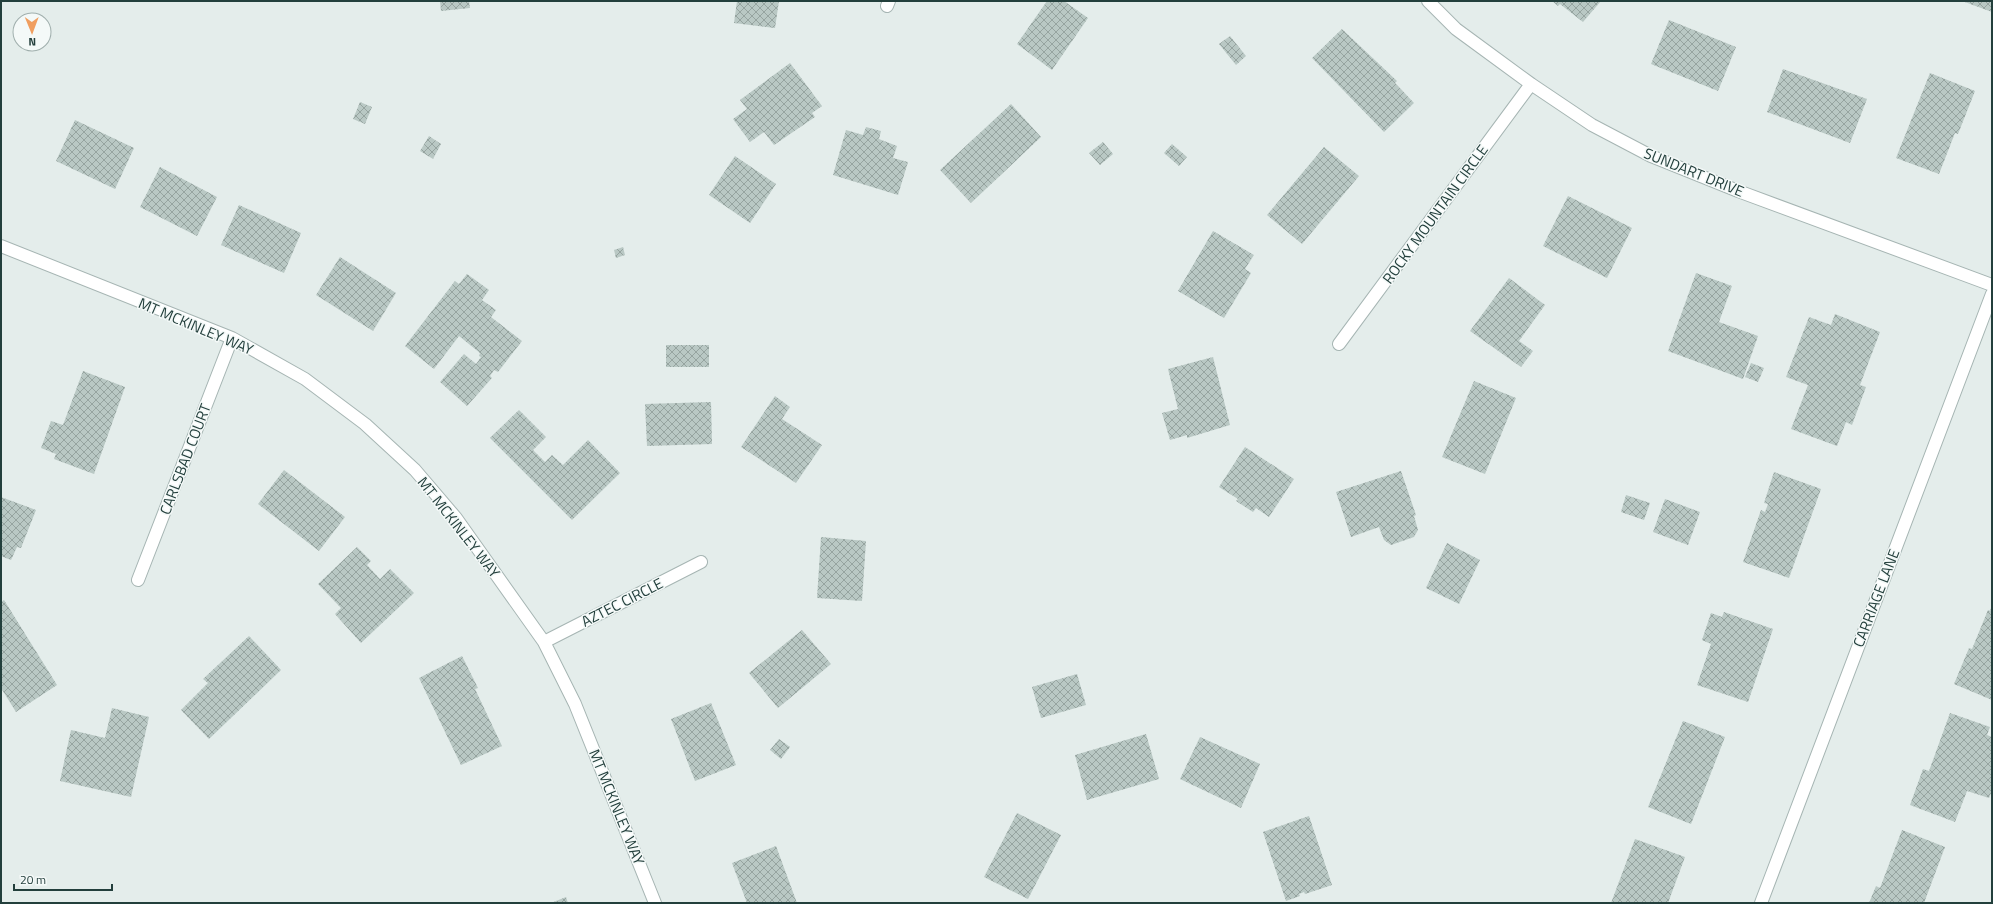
<svg xmlns="http://www.w3.org/2000/svg" width="1993" height="904" font-family="'Titillium Web',sans-serif">
	<style>
		.building { fill: url(#building-cross-hatch) }
		.lines { fill: none; stroke-linecap: round; stroke-linejoin: round }
		.minor-casing { stroke: #a6b5b3; stroke-width: 14 }
		.minor { stroke: #fff; stroke-width: 12 }
		.labels { text-anchor: middle; dominant-baseline: central; stroke-width: 3; stroke-linejoin: round; paint-order: stroke }
		.street-label { font-size: 15px; fill: #233f3c; stroke: #f4f9f8 }
	</style>
	<defs>
		<pattern id="building-cross-hatch" width="8" height="8" patternUnits="userSpaceOnUse"><rect width="8" height="8" fill="#b9c8c4"/><path d="M0 0l8 8M0 8l8-8" fill="none" stroke="#96a4a0"/></pattern>
	</defs>
	<rect width="100%" height="100%" fill="#e4edeb"/>
	<!-- building -->
	<path class="building" d="M440,1H469L470,8L441,11Z
		M737,1H779L775,28L734,23Z
		M1047,1H1064L1088,18L1052,70L1017,44Z
		M1552,1H1601L1583,22L1560,4L1558,6Z
		M1962,1H1992V12Z
		M1669,20L1736,47L1718,91L1651,64Z
		M1342,29L1397,81L1395,83L1414,103L1384,132L1312,58Z
		M1230,36L1246,56L1236,65L1219,44Z
		M790,63L822,106L812,113L815,117L774,145L764,132L750,142L733,119L747,109L740,100Z
		M1783,69L1867,99L1850,143L1767,112Z
		M1930,73L1975,91L1958,134L1955,133L1939,174L1896,158Z
		M360,102L372,107L365,124L353,119Z
		M1011,104L1041,137L971,203L940,170Z
		M75,120L134,148L115,189L56,161Z
		M866,127L881,131L879,139L897,146L893,158L908,162L898,195L833,175L846,130L863,135Z
		M429,136L441,144L433,159L420,151Z
		M1103,142L1113,154L1100,165L1089,153Z
		M1172,144L1187,157L1179,166L1164,153Z
		M1324,147L1359,176L1302,244L1267,215Z
		M735,156L776,184L750,223L709,195Z
		M160,167L217,197L197,236L140,207Z
		M1568,196L1632,228L1607,278L1543,246Z
		M239,205L301,233L284,273L221,245Z
		M1213,231L1254,255L1245,269L1251,273L1224,318L1178,291Z
		M623,247L625,255L616,258L614,250Z
		M340,257L396,293L373,331L316,295Z
		M1696,273L1732,286L1719,322L1758,336L1743,379L1668,351Z
		M467,274L489,290L482,300L496,310L491,317L522,341L498,372L494,370L490,376L492,378L467,406L440,382L464,354L476,364L481,357L479,356L480,353L459,336L434,369L405,346L455,281L459,284Z
		M1509,278L1545,305L1519,341L1533,351L1521,367L1470,331Z
		M1835,314L1880,332L1860,385L1866,387L1852,425L1846,422L1837,446L1791,429L1808,385L1786,377L1809,317L1831,325Z
		M666,345H709V367H666Z
		M1213,357L1230,425L1187,438V435L1170,440L1162,413L1178,409L1168,369Z
		M1751,363L1764,368L1758,382L1745,377Z
		M83,371L125,387L94,474L54,459L56,454L41,448L51,421L63,425Z
		M1474,381L1516,398L1485,474L1442,457Z
		M775,396L790,407L782,419L822,445L796,483L741,447Z
		M711,402L712,444L647,446L645,404Z
		M519,410L546,437L533,450L545,462L552,455L563,465L588,440L620,473L572,520L490,438Z
		M1245,447L1294,479L1269,517L1256,508L1253,512L1236,501L1238,499L1219,487Z
		M284,470L345,517L319,551L258,504Z
		M1401,471L1416,515L1414,516L1418,530L1414,537L1391,545L1384,540L1379,527L1351,537L1336,492Z
		M1774,472L1821,489L1789,578L1743,562L1761,510L1765,512L1768,504L1764,503Z
		M1626,495L1650,503L1644,520L1621,512Z
		M1,497L36,510L21,548L17,547L11,560L1,556Z
		M1665,499L1700,512L1688,545L1653,532Z
		M821,537L866,541L862,601L817,598Z
		M1447,543L1480,560L1459,604L1426,588Z
		M357,547L371,561L367,565L380,579L390,569L414,593L361,643L335,614L341,608L318,584Z
		M4,600L57,685L16,712L1,688V602Z
		M1992,605V700L1954,684L1969,648L1972,649L1988,610L1990,611Z
		M1724,612L1773,629L1748,702L1697,685L1711,644L1702,640L1711,613L1722,617Z
		M802,630L831,664L778,708L749,673Z
		M249,636L281,670L209,739L181,710L208,683L203,679Z
		M462,656L478,688L475,689L502,746L461,765L419,678Z
		M1077,674L1086,705L1041,718L1032,687Z
		M711,703L736,765L695,781L671,719Z
		M112,708L149,717L131,797L60,781L71,730L105,738Z
		M1950,713L1990,727L1987,735L1992,737V791L1989,798L1967,791L1955,822L1910,805L1923,769L1929,771Z
		M1683,721L1725,737L1691,824L1648,807Z
		M1146,734L1159,779L1087,800L1075,755Z
		M1200,737L1260,764L1241,808L1180,779Z
		M779,739L790,747L781,759L770,750Z
		M1017,813L1061,835L1028,899L984,877Z
		M1309,816L1332,885L1305,894L1304,892L1299,894L1300,896L1286,901L1263,832Z
		M1902,830L1945,847L1924,903H1869L1876,886L1880,888Z
		M1635,839L1685,857L1668,903H1611Z
		M776,846L797,903H747L732,863Z
		M566,897L568,903H551Z"/>
	<g class="lines">
		<defs>
			<path id="minor" d="M1428,1L1456,29L1531,84L1592,125L1651,156L1738,191L1992,285
				M887,6L889,1
				M1,246L232,338L305,379L365,424L415,470L456,518L544,642L575,704L655,903
				M1339,344L1531,84
				M138,580L232,338
				M544,642L701,562
				M1761,903L1992,294"/>
		</defs>
		<!-- minor casing -->
		<use href="#minor" class="minor-casing"/>
		<!-- minor -->
		<use href="#minor" class="minor"/>
	</g>
	<g class="labels">
		<!-- street labels -->
		<g class="street-label">
			<text transform="translate(1694 172) rotate(22)">SUNDART DRIVE</text>
			<text transform="translate(1435 214) rotate(-54)">ROCKY MOUNTAIN CIRCLE</text>
			<text transform="translate(196 326) rotate(23)">MT MCKINLEY WAY</text>
			<text transform="translate(185 459) rotate(-69)">CARLSBAD COURT</text>
			<text transform="translate(459 527) rotate(52)">MT MCKINLEY WAY</text>
			<text transform="translate(1876 598) rotate(-69)">CARRIAGE LANE</text>
			<text transform="translate(622 602) rotate(-27)">AZTEC CIRCLE</text>
			<text transform="translate(617 807) rotate(68)">MT MCKINLEY WAY</text>
		</g>
	</g>
	<!-- border -->
	<rect width="1993" height="904" fill="none" stroke="#233f3c" stroke-width="4"/>
	<!-- north arrow -->
	<g transform="translate(32 32) rotate(179)"><circle r="19" fill="#f4f9f8" stroke="#a0afad"/>
	<path d="M0-3L7 15L0 10L-7 15Z" fill="#f09e5f"/>
	<text y="-6" font-size="11" font-weight="bold" text-anchor="middle" fill="#233f3c">N</text>
	</g>
	<!-- scale -->
	<path d="M14 884v6h98v-6" fill="none" stroke="#233f3c" stroke-width="2"/>
	<text x="20" y="884" font-size="12" fill="#233f3c" stroke="#f4f9f8" stroke-width="3" paint-order="stroke">20 m</text>
</svg>
